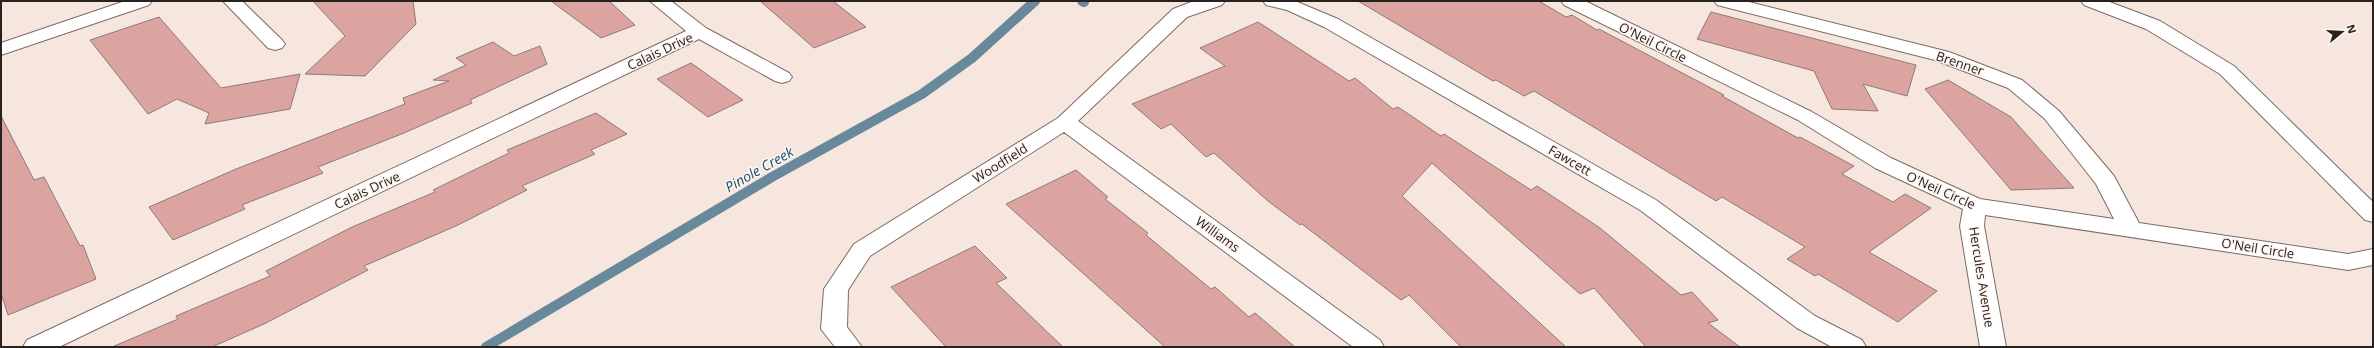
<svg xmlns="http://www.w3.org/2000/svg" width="2374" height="348" font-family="'Open Sans',sans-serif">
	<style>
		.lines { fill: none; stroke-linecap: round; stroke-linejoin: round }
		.stream { stroke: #68889c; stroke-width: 10 }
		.building { fill: #dca4a0; stroke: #8c7b7a }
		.minor-casing { stroke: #7a6c65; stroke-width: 2 }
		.minor { fill: #fff; fill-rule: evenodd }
		.labels { text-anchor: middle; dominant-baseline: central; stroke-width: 3; stroke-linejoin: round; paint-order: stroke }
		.street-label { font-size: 13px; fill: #28221f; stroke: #fef5f0 }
		.water-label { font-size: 14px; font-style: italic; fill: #134e6d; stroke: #fef5f0 }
	</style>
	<rect width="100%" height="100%" fill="#f6e6de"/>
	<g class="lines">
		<!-- stream -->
		<path class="stream" d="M1082,1L1084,2
			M486,347L772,177L922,94L972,58L1035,1"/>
	</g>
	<!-- building -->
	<path class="building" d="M313,1H413L416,24L365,76L305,74L345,36Z
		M551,1H609L635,25L601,38Z
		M760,1H833L866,27L814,48Z
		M1358,1H1539L1566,17L1572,15L1597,30L1599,29L1724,95L1722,96L1798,138L1800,137L1854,166L1842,174L1893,202L1905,194L1931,208L1869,252L1937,291L1898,322L1818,274L1815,276L1787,259L1805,247L1722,197L1716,201L1534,91L1524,96L1496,80L1493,81Z
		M1711,12L1916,65L1907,96L1863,84L1878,111L1832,109L1814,71L1697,39Z
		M159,17L221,88L300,74L290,109L205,124L209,113L177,99L148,114L90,40Z
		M1258,22L1349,81L1355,78L1393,109L1398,107L1441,136L1444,134L1531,190L1537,186L1600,228L1681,295L1692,292L1718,320L1708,323L1740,347H1646L1594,288L1580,294L1432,163L1402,196L1566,347H1461L1409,295L1401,300L1302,224L1300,225L1268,201L1214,153L1206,157L1171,124L1161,129L1132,104L1225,66L1200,48Z
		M493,42L514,56L540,46L547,64L470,100L472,103L404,133L318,167L323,173L242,205L245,209L173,240L149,207L236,169L405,104L403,98L449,81L433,80L466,65L456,58Z
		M691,63L743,100L708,117L657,79Z
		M1948,80L2011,117L2074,188L2011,190L1925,89Z
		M596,113L627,134L591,150L595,154L522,186L527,190L458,225L364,266L368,270L266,323L212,347H112L178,319L176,316L270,276L266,271L352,227L435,192L433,190L509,153L507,150Z
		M1,116L34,180L44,177L80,246L83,245L96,279L8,315L1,293Z
		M1076,170L1108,197L1105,199L1148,233L1146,235L1211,289L1215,287L1249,317L1255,313L1295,347H1165L1006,204Z
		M975,246L1007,278L996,283L1063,347H946L891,287Z"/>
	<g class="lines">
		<defs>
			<path id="minor" d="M125,1H152L149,5L1,55V43Z
				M223,1H242L282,40L285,44L282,48L275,50L268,48Z
				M650,1H671L706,28L789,73L792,77L789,81L782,83L775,81L699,39L59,347H23L27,340L686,31Z
				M1194,1H1225L1222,5L1187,17L1078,121L1380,340L1384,347H1353L1064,132L870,256L848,290L847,327L862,347H835L821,329L824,289L854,244L1058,118L1173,9Z
				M1263,1H1295L1338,19L1656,200L1815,316L1862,340L1866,347H1832L1797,328L1640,210L1324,27L1287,10L1266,5Z
				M1561,1H1585L1812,112L1891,158L1980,199L2114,219L2096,184L2045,119L2008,88L1935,60L1717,5L1714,1H1745L1949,52L2022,80L2059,111L2114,176L2139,223L2348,254L2373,249V265L2348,270L1985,215L1984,226L2006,347H1980L1960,226L1963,209L1875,168L1798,120L1564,5Z
				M2081,1H2107L2160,21L2234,66L2373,202V222L2365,220L2220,74L2146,29L2084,5Z"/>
		</defs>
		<!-- minor casing -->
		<use href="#minor" class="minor-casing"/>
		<!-- minor -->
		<use href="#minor" class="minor"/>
	</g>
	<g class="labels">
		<!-- street labels -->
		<g class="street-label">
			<text transform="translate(1653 42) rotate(26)">O'Neil Circle</text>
			<text transform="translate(660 51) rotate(-25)">Calais Drive</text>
			<text transform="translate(1960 63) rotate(19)">Brenner</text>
			<text transform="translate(1570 160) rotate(30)">Fawcett</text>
			<text transform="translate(1000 163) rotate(-32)">Woodfield</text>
			<text transform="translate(367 190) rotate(-25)">Calais Drive</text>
			<text transform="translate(1941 190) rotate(24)">O'Neil Circle</text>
			<text transform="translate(1218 234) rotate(36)">Williams</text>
			<text transform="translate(2258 248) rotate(9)">O'Neil Circle</text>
			<text transform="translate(1982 277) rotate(81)">Hercules Avenue</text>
		</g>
		<!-- water labels -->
		<g class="water-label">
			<text transform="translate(759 169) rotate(-30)">Pinole Creek</text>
		</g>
	</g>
	<!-- border -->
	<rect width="2374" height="348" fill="none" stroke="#28221f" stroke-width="4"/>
	<!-- north arrow -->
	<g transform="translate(2342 32) rotate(72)" stroke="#fef5f0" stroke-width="3" paint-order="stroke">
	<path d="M0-3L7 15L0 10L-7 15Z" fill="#28221f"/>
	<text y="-6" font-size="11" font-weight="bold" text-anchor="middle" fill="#28221f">N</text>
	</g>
</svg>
